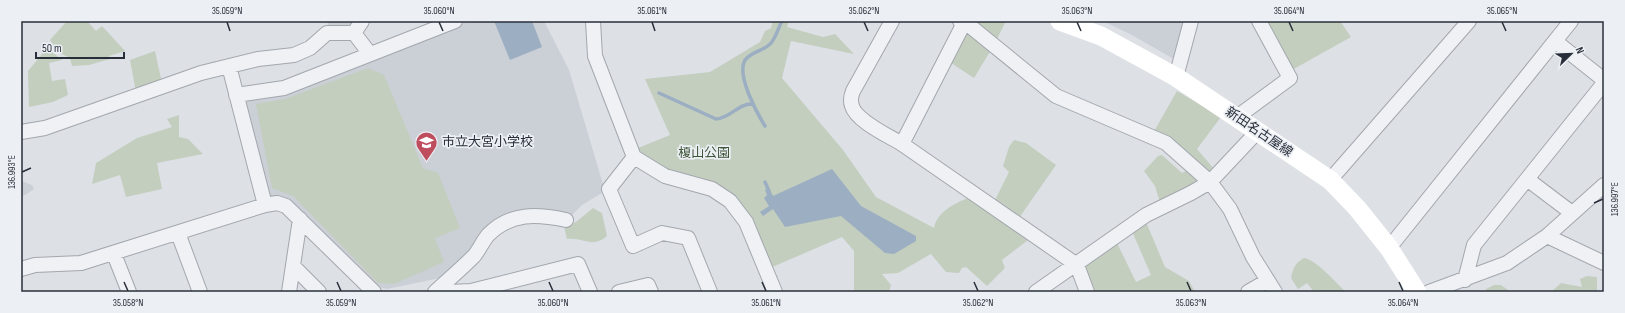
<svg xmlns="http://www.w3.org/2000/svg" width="1625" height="313" font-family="'Sofia Sans Condensed','Noto Sans JP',sans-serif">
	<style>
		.built { fill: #cbcfd6 }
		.green { fill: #c3cebf }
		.water { fill: #9caec2 }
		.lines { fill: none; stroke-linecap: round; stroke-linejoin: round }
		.stream { stroke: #9caec2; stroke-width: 3.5 }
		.minor-casing { stroke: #a3a7ae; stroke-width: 16 }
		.minor { stroke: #eff1f4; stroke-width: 14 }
		.secondary { stroke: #fff; stroke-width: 19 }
		.ticks { fill: none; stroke: #282f3a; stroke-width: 1.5 }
		.labels { text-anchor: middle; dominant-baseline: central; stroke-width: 3.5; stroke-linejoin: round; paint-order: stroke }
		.street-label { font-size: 13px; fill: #282f3a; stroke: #eceff3 }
		.poi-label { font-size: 13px; fill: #282f3a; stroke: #eceff3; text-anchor: start }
		.park-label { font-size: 13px; fill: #3c5437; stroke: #eceff3 }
		.neatline { fill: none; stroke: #282f3a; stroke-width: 1.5 }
		.ticks-label { font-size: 10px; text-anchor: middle; fill: #282f3a }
	</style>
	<rect width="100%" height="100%" fill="#dde0e5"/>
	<!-- built -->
	<path class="built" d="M327,21H359L353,28H329Z
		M469,21H544L569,70L605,191L582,205L571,216L525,213L460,265L440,278L387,289L375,286L288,199L286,202L265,194L243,104L250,97L284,92Z
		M1103,21H1189L1179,55L1172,58L1132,35Z
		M21,181L32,185L34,189L25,195L21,196Z"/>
	<!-- green -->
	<path class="green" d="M67,21H87L96,31L102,26L125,51L109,56L110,59L89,65L72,66L70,58L58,52L50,40Z
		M773,21H789L787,27L823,37L835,34L854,54L791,41L782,78L843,150L876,197L934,228C937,211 957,202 971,197L1032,237L1002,260L1005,268L987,286L966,267L962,268L959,273L946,272L931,254L898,273L882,274L891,285L889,292H854V251L842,237L770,268L750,219L677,174L645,157L638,148L670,135L645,79L710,72L760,42L765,31L771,28Z
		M972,21H1006L996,41Z
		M1264,21H1340L1351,37L1292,70Z
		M965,28L991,50L974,78L948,61Z
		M47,48L62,60L49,63L52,81L65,79L68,95L53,102L29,107L28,71Z
		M155,51L162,83L136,92L130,60Z
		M368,68L384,75L423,168L438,173L460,228L435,238L444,262L394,284L378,283L293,196L272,188L256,104L285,99Z
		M1177,91L1221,117L1197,149L1215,170L1211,175L1153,133Z
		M179,115V137L188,139L203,154L157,163L162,189L126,197L120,175L92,184L96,163L137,138L172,127L167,119Z
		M1014,140L1026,143L1056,165L1019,218L994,202L1009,172L1003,166L1009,147Z
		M1162,155L1182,173L1187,170L1196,179V185L1160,202L1155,186L1144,171L1158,156Z
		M593,208L602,213L607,236C592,249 584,237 567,239L564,226L576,222Z
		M1146,222L1165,267L1189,281L1195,292H1097L1090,289L1082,268L1116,241L1136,282L1151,275L1131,229Z
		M1304,258C1317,260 1336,283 1346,292H1314L1307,283L1298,289L1291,278C1293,268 1295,263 1304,258Z
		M1587,276L1597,277V292H1551L1561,283L1582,287L1580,279Z
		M1494,285H1501L1511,292H1485L1486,289Z"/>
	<!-- water -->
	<path class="water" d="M494,21H532L542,47L510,60Z
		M832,169L861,206L916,236V241L894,254L885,253L841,216L785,227L773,209L763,216L760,212L769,206L764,198L767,195L765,190L769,188L773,196Z"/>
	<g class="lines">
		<!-- stream -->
		<path class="stream" d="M659,93L716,119C731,118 737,104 752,104
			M765,126C757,113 736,75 745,60C751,52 762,51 769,45C775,41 778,28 782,21
			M765,182L769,191"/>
		<defs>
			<path id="minor" d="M593,21L595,56L634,157L665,176L712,189L730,201L746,222L775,292
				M892,21L853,91C851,96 850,101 852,106C856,121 889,136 902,144
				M960,21L965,22L1056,96L1166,143L1210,182L1230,209L1253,257L1275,292
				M965,21L902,144L1077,265L1087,292
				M354,33L370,54
				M1555,41L1604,80
				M229,66L265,205
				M1176,77L1191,21
				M236,95L284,88L455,21
				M1237,117L1290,78L1259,21
				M21,132L45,128L201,73L258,59L294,55L310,48L327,33H354L362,21
				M634,157L609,189L633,246L662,233L688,238L710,292
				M1527,179L1572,213
				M1330,180L1469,21
				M178,233L200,292
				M1547,236L1604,263
				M1389,248L1571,21
				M114,254L129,292
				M293,266L319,292
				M21,269L35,265L81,263L265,205L277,203L286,206L374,292
				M1465,280L1474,245L1604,83
				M289,292L300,219
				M435,292C448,280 462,268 474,256C479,250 483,241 488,235C511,212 537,214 566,220
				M449,292L471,291L578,264L590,292
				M619,292L648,285L651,292
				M1036,292L1146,215L1191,193L1210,182L1257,132
				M1248,292L1267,281
				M1429,292L1507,263L1547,236L1604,185"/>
		</defs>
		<!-- minor casing -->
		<use href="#minor" class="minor-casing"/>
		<!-- minor -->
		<use href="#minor" class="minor"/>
		<!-- secondary -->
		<path class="secondary" d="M1060,21L1101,36L1176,77L1330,180L1357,208L1389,248L1417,292"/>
	</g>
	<!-- ticks -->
	<path class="ticks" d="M227,22L230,31M439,22L443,31M652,22L655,31M864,22L868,31M1077,22L1081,31M1289,22L1293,31M1502,22L1506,31M22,172L31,168M1594,203L1603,199M124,282L128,291M337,282L341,291M549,282L553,291M762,282L766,291M974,282L978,291M1187,282L1191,291M1399,282L1403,291"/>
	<!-- icons -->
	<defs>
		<symbol id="school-pin" viewBox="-11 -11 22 30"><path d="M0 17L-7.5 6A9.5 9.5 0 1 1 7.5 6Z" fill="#be4e5e" stroke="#eceff3"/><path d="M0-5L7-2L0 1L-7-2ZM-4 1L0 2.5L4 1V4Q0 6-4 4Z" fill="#fff"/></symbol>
	</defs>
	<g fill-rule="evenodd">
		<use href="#school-pin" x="414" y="130" width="25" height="34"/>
	</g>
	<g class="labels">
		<!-- street labels -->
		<g class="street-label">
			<text transform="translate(1259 132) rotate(34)">新田名古屋線</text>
		</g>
		<!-- poi labels -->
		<g class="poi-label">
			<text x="442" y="142">市立大宮小学校</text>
		</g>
		<!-- park labels -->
		<g class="park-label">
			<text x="704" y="153">榎山公園</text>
		</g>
	</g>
	<!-- border -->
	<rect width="1625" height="313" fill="none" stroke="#eceff3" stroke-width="44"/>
	<!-- north arrow -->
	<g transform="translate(1571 54) rotate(67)" stroke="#eceff3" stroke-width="3" paint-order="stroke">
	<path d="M0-3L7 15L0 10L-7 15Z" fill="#282f3a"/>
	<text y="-6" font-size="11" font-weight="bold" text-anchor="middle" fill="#282f3a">N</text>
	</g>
	<!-- scale -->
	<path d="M36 52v6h88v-6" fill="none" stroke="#282f3a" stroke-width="2"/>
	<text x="42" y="52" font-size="12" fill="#282f3a" stroke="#eceff3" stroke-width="3" paint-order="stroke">50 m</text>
	<rect x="22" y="22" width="1581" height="269" class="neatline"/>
	<g class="ticks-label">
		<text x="227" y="14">35.059°N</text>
		<text x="439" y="14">35.060°N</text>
		<text x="652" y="14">35.061°N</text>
		<text x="864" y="14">35.062°N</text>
		<text x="1077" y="14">35.063°N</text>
		<text x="1289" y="14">35.064°N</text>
		<text x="1502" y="14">35.065°N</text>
		<text transform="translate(11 172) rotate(-90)" y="4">136.993°E</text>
		<text transform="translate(1614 199) rotate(-90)" y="4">136.997°E</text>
		<text x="128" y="306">35.058°N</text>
		<text x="341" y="306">35.059°N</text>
		<text x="553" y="306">35.060°N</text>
		<text x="766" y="306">35.061°N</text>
		<text x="978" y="306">35.062°N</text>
		<text x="1191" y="306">35.063°N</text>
		<text x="1403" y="306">35.064°N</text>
	</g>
</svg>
